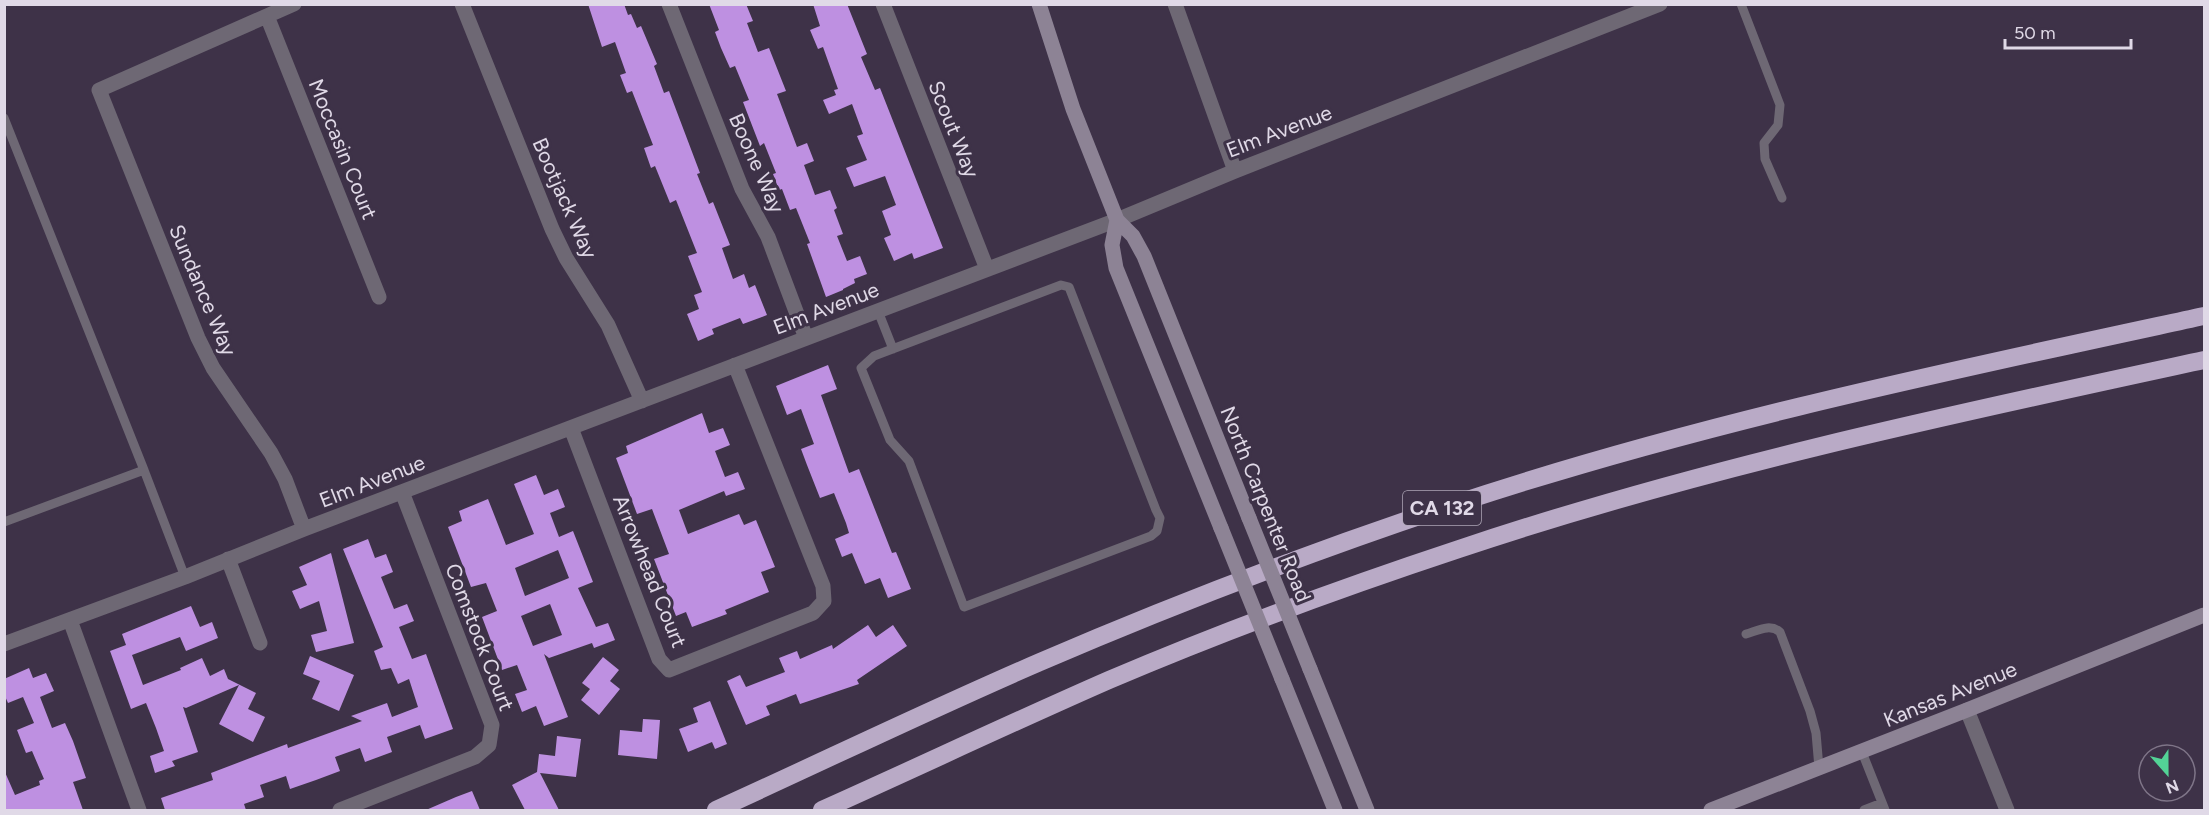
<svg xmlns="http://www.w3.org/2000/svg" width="2209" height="815" font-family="Figtree,sans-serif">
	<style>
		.building { fill: #be90e1; fill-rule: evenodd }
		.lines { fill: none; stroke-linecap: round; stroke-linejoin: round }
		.lane { stroke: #6e6874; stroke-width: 9 }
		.street { stroke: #6e6874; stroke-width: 15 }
		.secondary { stroke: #8d8395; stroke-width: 15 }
		.highway { stroke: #b9aac6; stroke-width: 18 }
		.secondary-bridge { stroke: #8d8395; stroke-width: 15 }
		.labels { text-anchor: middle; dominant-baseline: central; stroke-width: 6; stroke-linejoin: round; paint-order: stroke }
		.shield { fill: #3e3248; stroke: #afa7b7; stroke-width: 1.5 }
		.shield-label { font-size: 20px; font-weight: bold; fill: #e0d9e7 }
		.street-label { font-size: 21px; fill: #e0d9e7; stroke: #3e3248 }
	</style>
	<rect width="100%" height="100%" fill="#3e3248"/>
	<!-- building -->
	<path class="building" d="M588,4H624L628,15L631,14L637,28L641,26L657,64L654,66L664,93L669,91L700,173L697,174L709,204L713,202L730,245L722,248L733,279L744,274L749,288L755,285L767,315L743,324L740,318L712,329L714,334L698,341L687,314L699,309L694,295L702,292L688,256L697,253L676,200L670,203L655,166L651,168L644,148L653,145L632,91L627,93L620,75L626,73L615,42L602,47Z
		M709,4H746L753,21L747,23L758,52L769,48L786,91L777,94L797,147L807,143L814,161L804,165L815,195L830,190L837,208L834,210L843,234L837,236L847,261L860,256L867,274L854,279L855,283L843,289V290L826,297L807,244L810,243L796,208L790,210L782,189L779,190L773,174L776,173L764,143L760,146L743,102L749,100L735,66L730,68L721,48L715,32L719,30Z
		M813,4H847L867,54L861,57L875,90L880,88L943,248L914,259L912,253L894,261L884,238L891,235L882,211L896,205L885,176L854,187L846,168L867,160L857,136L863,134L852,104L829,114L823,100L836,95L834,90L838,89L823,47L818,49L810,30L820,26Z
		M828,365L837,389L821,395L849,473L859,469L892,553L896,552L911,589L888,598L880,578L865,584L852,553L842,557L835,539L849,533L846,523L834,493L820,498L807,465L801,449L814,444L801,409L787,415L776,386Z
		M702,413L709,433L723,428L730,445L715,451L725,477L738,472L745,489L726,496L724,491L679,510L688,534L739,514L744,525L756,520L775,567L761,572L769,592L725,610L727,614L692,627L686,612L676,616L654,559L669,554L652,509L637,514L616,458L628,453L626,446Z
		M536,475L544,495L558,489L565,507L550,513L559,537L573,531L593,582L578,588L596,627L608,623L615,640L594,648L592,643L549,658L544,654L568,717L544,726L536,706L522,712L515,694L527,690L517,665L502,670L482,617L497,611L486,583L471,587L448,527L462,521L459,511L488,499L506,545L534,534L514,484ZM558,550L569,578L525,596L515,568ZM550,604L562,635L533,646L521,616Z
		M368,539L375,558L386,554L393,572L381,577L394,609L407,604L414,621L399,627L412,659L426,654L453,729L425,739L420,725L387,737L392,752L365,762L360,748L335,757L340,771L316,780L290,789L286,776L260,785L264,797L244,804L246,810H165L161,798L213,780L211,773L287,744L288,748L362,721L351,716L387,703L392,717L418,707L409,679L398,684L391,668L381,670L374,651L383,647L343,549Z
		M331,553L354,643L316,652L311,635L327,631L319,601L300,609L292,591L307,585L299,567Z
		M191,606L200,627L212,622L218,638L186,651L180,637L132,655L143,685L181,670L180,668L202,658L210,676L224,669L228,679L256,693L248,709L265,717L253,742L219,724L239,685L186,708L183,707L198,752L172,761L175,766L155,773L150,756L164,751L156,728L146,703L131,709L110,651L126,645L122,634Z
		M868,625L876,637L893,625L907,646L857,680L859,684L800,704L796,694L766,706L770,715L746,725L727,681L740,675L746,687L785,672L779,658L797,651L800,659L832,645L833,649Z
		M310,656L354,675L339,711L312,699L320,681L303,674Z
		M603,657L619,670L610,681L620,689L599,715L581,700L590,689L582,683Z
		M29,668L33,678L46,673L54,691L40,697L52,728L65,723L73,741L86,778L73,782L83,810H4V770L15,795L40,785L39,781L44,779L32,751L26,753L17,730L34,723L23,697L8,703L4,694V679Z
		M710,701L727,744L715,749L712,742L688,752L679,729L698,722L693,708Z
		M643,719L660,720L657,759L618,755L620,730L642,732Z
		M557,736L581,739L576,777L540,773L559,810H525L512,785L537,772L539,754L555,756Z
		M472,791L480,810H426L456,797Z"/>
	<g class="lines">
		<!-- lane -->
		<path class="lane" d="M1741,4L1780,105L1778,125L1764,143L1765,159L1782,198
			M4,118L144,470
			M1061,285L1069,287L1156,510L1160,518L1157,531L1151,536L964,607L909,461L890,440L861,368L874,356Z
			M878,311L893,349
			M4,522L144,470L185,577
			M1746,634C1757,631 1770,623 1780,632L1810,711L1816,733L1819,768
			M1862,752L1885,810
			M1864,810L1882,803"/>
		<!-- street -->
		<path class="street" d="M294,4L99,90L198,338L213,368L271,453L285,479L304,529
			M462,4L552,229L566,258L608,325L642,401
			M669,4L742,189L768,237L806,338
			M883,4L987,269
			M1175,4L1235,171
			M267,16L379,297
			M571,428L659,659L669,670L813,613L824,601L823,586L735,365
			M228,559L260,643
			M70,620L139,810
			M4,644L185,577L304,529L1117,220L1235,171L1660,4
			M1967,710L2007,810
			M340,810L475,757L489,745L492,725L402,492"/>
		<!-- secondary -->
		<path class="secondary" d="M1039,4L1073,109L1117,220L1133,236L1144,256L1249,518
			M1117,220L1112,245L1116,268L1221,528
			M1310,669L1367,810
			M1282,679L1335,810
			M1711,810L1967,710L2204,615"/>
		<!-- highway -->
		<path class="highway" d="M716,810C824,761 931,709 1040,662C1173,605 1308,553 1446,507C1694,424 1949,371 2204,316
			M822,810C918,767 1013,722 1109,680C1224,631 1341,588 1459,549C1703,467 1954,414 2204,360"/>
		<!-- secondary-bridge -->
		<path class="secondary-bridge" d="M1249,518L1310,669
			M1221,528L1282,679"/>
	</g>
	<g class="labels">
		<!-- shield labels -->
		<rect class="shield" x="1403" y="491" width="78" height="34" rx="4.5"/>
		<g class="shield-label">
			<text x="1442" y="508">CA 132</text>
		</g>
		<!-- street labels -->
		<g class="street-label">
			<text transform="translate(954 129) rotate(68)">Scout Way</text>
			<text transform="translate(1279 131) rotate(-21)">Elm Avenue</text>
			<text transform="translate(343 149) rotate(68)">Moccasin Court</text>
			<text transform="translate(757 163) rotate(66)">Boone Way</text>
			<text transform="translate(565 198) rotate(66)">Bootjack Way</text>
			<text transform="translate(203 290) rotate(67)">Sundance Way</text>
			<text transform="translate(826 308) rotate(-21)">Elm Avenue</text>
			<text transform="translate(372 481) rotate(-21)">Elm Avenue</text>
			<text transform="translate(1266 504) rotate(68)">North Carpenter Road</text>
			<text transform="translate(650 571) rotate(68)">Arrowhead Court</text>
			<text transform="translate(480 637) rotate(69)">Comstock Court</text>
			<text transform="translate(1950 694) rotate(-22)">Kansas Avenue</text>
		</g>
	</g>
	<!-- border -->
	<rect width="2209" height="815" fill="none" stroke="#e0d9e7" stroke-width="12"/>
	<!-- north arrow -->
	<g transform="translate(2167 773) rotate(159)"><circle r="28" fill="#3e3248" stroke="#7f7588" stroke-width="1.5"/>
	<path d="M0-4.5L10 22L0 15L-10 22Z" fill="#53d396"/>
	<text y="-9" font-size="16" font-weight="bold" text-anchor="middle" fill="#e0d9e7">N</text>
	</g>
	<!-- scale -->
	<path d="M2005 39v9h126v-9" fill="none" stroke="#e0d9e7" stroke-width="3"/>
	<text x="2014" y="39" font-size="18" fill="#e0d9e7" stroke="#3e3248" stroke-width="4.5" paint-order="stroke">50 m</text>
</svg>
